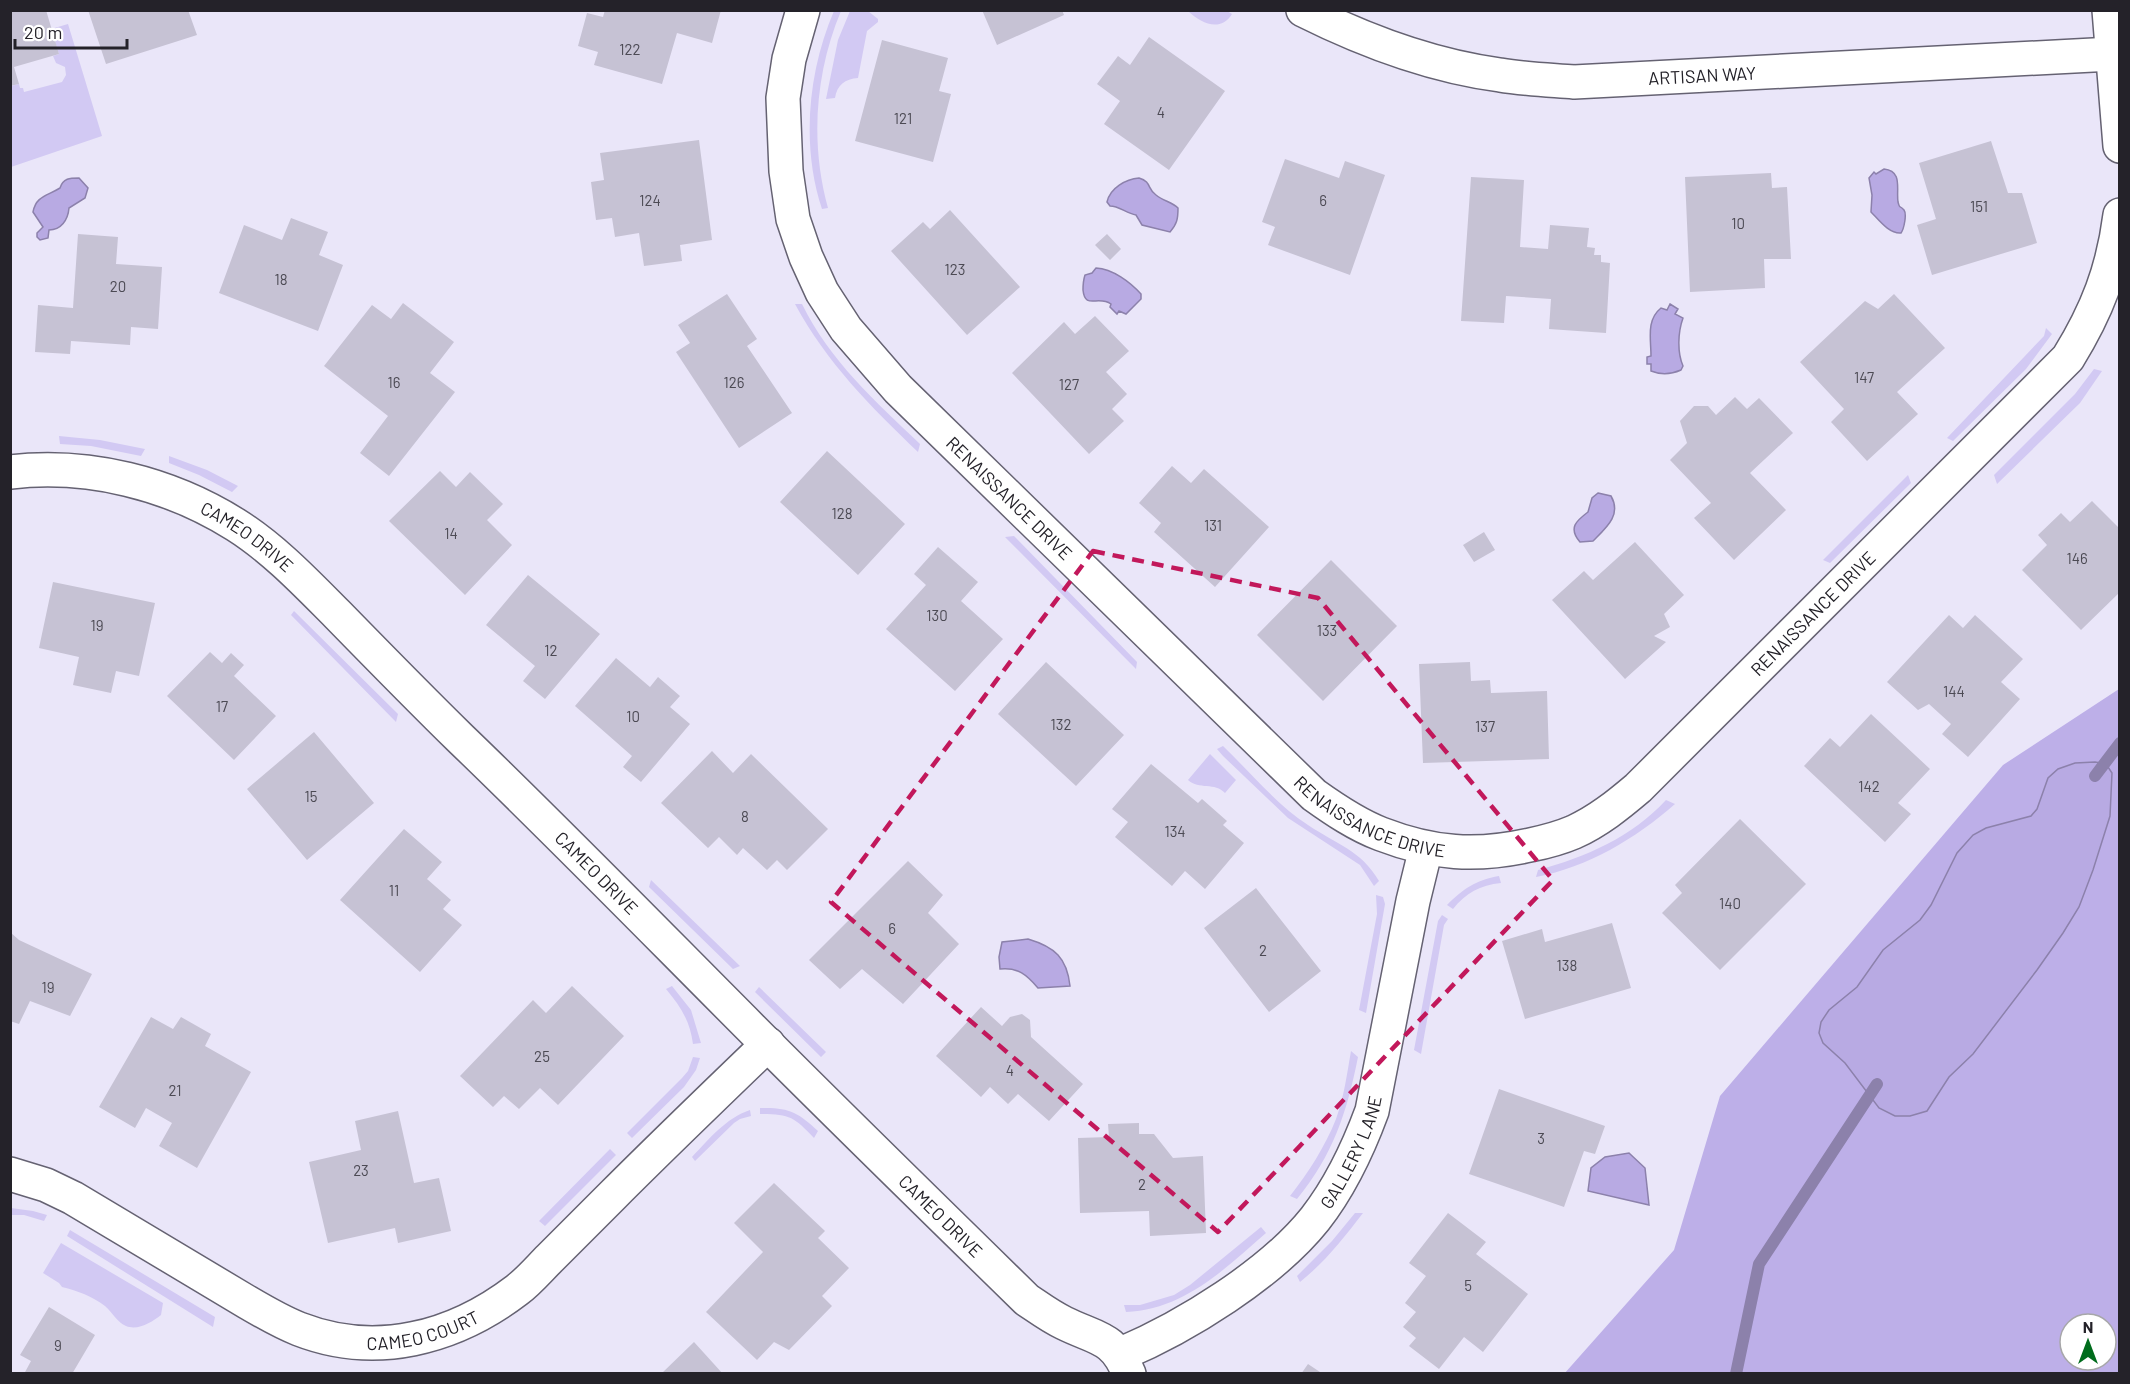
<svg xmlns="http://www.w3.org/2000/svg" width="2130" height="1384" font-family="Barlow,sans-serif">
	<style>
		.green { fill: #d2c9f3 }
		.forest { fill: #bdafe8; fill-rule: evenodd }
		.water { fill: #b8aae3; stroke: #8c81ab; stroke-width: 1.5 }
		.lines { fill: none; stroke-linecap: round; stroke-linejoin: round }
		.stream { stroke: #8c81ab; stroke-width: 12 }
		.building { fill: #c6c2d4 }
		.minor-casing { stroke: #656272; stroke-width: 36 }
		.minor { stroke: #fff; stroke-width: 33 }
		.marked { fill: none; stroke: #c2185b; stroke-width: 4.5; stroke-dasharray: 12 8; stroke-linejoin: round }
		.labels { text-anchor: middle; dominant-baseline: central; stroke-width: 5; stroke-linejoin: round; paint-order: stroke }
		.number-label { font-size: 15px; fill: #4c4a54 }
		.street-label { font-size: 18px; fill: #242229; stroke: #fff }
	</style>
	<rect width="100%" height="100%" fill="#eae6f9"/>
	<!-- green -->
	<path class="green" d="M834,11H841C815,73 810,143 828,208L822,209C801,146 808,71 834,11Z
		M850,11H868L878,19V22L867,31L858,78C845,79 837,85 835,98L826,99L838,40Z
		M1188,11H1227L1232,14C1220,33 1201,23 1188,11Z
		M68,24L102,136L11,167V86L19,84L20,88H23L24,92L62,82L66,75L65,67L56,63L53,56L59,54L51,29Z
		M795,304H802C829,360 876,402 920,444L918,452C870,406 827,363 795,304Z
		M2046,328L2052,334L2026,369L1953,441L1947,438L2044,336Z
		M2094,369L2102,371L2080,403L1997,484L1994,475L2075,394Z
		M59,436L100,440L145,449L141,456L91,446L60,444Z
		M169,456L207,470L238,486L232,492L199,475L169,463Z
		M1908,475L1911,483L1830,563L1823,560Z
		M1014,536L1137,662L1136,669L1005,537Z
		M294,611L398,714L396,722L291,615Z
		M1223,746C1249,771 1277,805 1308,825C1336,844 1361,850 1379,881L1374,886L1360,865L1288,818L1223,756L1217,749Z
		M1210,754L1236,780L1225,793C1215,782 1199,790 1188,780Z
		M1666,800L1675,804C1635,839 1588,867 1536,877L1538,870C1586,857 1632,837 1666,800Z
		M1499,876L1501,883C1480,885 1466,893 1453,909L1447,905C1463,889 1476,880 1499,876Z
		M651,880L740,966L733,969L649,887Z
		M1376,895L1383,897L1385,904L1366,1013L1359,1010L1377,914Z
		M1442,915L1448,919L1444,925L1421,1054L1414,1050L1438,921Z
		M672,986L691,1010L701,1043L693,1044C690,1021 681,1007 666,989Z
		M759,987L826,1052L821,1057L755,992Z
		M1351,1051L1358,1057C1347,1112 1333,1155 1297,1199L1290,1196C1308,1173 1325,1147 1336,1119C1344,1097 1347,1074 1351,1051Z
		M693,1057L700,1058L696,1070L684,1087L632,1138L627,1133L682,1078L688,1071Z
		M760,1108C788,1107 798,1112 818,1131L814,1138C794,1117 790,1114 760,1114Z
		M750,1110L751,1116L740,1119L734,1123L695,1161L692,1157C709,1139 726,1118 750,1110Z
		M610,1149L616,1155L545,1226L539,1221Z
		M11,1208L33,1211L47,1215L44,1221L24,1215H11Z
		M1355,1213H1363C1343,1239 1325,1262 1300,1282L1297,1276L1332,1241Z
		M1261,1227L1266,1233C1225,1269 1183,1310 1126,1312L1124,1305H1140L1174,1295L1190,1285Z
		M70,1230L215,1317L213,1327L67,1236Z
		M61,1243L163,1303L161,1315C152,1322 138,1331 126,1326C118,1323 112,1312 105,1306C92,1296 78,1291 62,1287L59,1283L43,1273Z"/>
	<!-- forest -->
	<path class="forest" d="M2119,689V1373L1564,1374L1674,1250L1720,1096L2003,765ZM2070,1324H2106V1360H2070Z"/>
	<!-- water -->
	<path class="water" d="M1884,169C1903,171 1896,189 1898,202C1900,210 1899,204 1904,210C1907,214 1904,229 1901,233C1889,234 1879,220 1871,212L1872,195L1869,178L1874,172L1876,174Z
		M79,178L88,188L85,198L69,208C68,220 61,230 49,230L48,238L40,240L37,237V233L43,227L33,212C36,196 47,196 60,188C63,178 70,178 79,178Z
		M1139,178C1152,182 1147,189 1156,195C1163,201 1172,202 1178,208C1178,219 1177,224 1170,232L1142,225L1136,215C1126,213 1119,206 1110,206L1107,202C1110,188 1126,179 1139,178Z
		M1096,268C1113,269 1130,282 1141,294V299L1126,314L1119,311L1117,314L1110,307L1111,304C1098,295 1085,310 1083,290C1083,284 1083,281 1085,275L1092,273Z
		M1670,304L1678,309L1675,314L1683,318C1678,332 1677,352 1683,366L1681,370C1672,374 1661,375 1651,371V364H1647V357L1651,356C1651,339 1646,320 1661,308L1667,310Z
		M1598,493L1611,496C1622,515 1606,528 1593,541L1580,542C1568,528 1576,521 1588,512L1592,498Z
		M2095,762L2106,764L2112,773L2110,816L2093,870L2079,907L2063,933L2037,970L1973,1054L1949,1077L1927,1111L1910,1116H1895L1879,1108L1845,1063L1823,1043L1819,1033L1821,1022L1829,1010L1857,987L1883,950L1920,920L1931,905L1957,853L1973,835L1986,828L2031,816L2037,809L2048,778L2058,769L2075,763Z
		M1028,939C1055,947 1067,958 1070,986L1038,988C1027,975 1018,967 1000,969L999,957L1002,942Z
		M1629,1153L1645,1168L1649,1205L1588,1191L1591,1168L1605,1157Z"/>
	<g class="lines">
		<!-- stream -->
		<path class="stream" d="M2095,776L2120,743
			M1736,1374L1759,1264L1877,1084"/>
	</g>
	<!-- building -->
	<path class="building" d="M10,10H46L59,54L14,67L19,84L10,86Z
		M88,10H188L197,35L106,64Z
		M605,10H721L712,43L677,33L662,84L594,65L598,52L578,46L587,13L603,17Z
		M982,10H1062L1064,15L997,45Z
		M1149,37L1225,91L1169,170L1104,124L1120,101L1097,84L1118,56L1130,65Z
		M882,40L948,58L939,91L951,94L933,162L855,141Z
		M699,140L712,240L680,245L682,261L644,266L639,233L615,237L612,218L596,220L591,182L604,180L600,153Z
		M1991,141L2008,193H2022L2037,243L1932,275L1917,225L1936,219L1919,163Z
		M1285,159L1339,178L1345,161L1385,175L1350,275L1268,245L1275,227L1262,222Z
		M1771,173L1772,188L1787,187L1791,259H1764L1765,288L1690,292L1685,177Z
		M1471,177L1524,180L1520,247L1548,249L1550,225L1589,228L1587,247L1595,248L1594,255H1601V262L1610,263L1606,333L1549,329L1551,299L1506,296L1504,323L1461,321Z
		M950,210L1020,287L967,335L891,251L923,222L930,229Z
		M291,218L328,232L319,255L343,265L318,331L219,293L244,225L282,240Z
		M78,234L118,237L116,264L162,267L158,329L131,327L130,345L71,341L70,354L35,352L38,305L73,308Z
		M1107,234L1121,249L1110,260L1095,245Z
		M727,294L757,339L747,346L792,413L739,448L676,352L690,343L678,325Z
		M1894,294L1945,348L1897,392L1918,414L1867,461L1831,422L1844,409L1800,362L1865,301L1878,309Z
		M403,303L454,342L430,373L455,392L389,476L360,453L388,416L324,366L372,305L391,319Z
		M1095,316L1129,351L1106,372L1127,394L1112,409L1124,421L1089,454L1012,373L1064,322L1075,334Z
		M1735,397L1747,409L1759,398L1793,433L1750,473L1786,510L1734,560L1694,518L1711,503L1670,460L1687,443L1680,421L1694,406H1708L1716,415Z
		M827,451L905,524L858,575L780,502Z
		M1172,466L1191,483L1204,469L1269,527L1215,587L1154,532L1161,523L1139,503Z
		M440,471L456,487L470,472L503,504L487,520L512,545L465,595L389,521Z
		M2092,501L2120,529V592L2081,630L2022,570L2047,545L2038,535L2061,513L2070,522Z
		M1484,532L1495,550L1474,562L1463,545Z
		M1635,542L1684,595L1664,614L1670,627L1654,636L1666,642L1625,679L1552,600L1584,571L1593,580Z
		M938,547L978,582L961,601L1003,639L955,691L886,629L926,585L914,574Z
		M1331,560L1397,626L1323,701L1257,635Z
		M528,575L600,634L545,699L523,681L535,666L486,625Z
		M53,582L155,603L139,676L116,671L111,693L73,685L79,657L39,648Z
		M1949,615L1963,628L1975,615L2023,659L2001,682L2020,699L1968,757L1942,734L1951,724L1929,704L1918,710L1887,682Z
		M210,652L222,663L231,653L244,665L234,676L276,716L234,760L167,696Z
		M616,658L650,687L658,677L680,696L670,707L690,724L641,782L623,767L632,756L575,706Z
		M1046,662L1124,735L1076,786L998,714Z
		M1470,662L1471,681L1490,680L1491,693L1547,691L1549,759L1423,763L1419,664Z
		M1871,714L1930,769L1898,803L1911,814L1885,842L1804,766L1830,738L1840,747Z
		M314,732L374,803L307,860L247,789Z
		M712,751L733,773L751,754L828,829L787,870L777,860L767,870L743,848L737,855L719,837L708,848L661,803Z
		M1151,764L1198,803L1202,799L1227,821L1223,825L1244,843L1205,889L1185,871L1172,886L1115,837L1128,822L1112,809Z
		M1740,819L1806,884L1720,970L1662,913L1682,893L1675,885Z
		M404,829L442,862L427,879L451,900L443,909L462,925L420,972L340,900Z
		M908,861L943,895L928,913L959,944L903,1004L862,969L840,989L809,960Z
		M1256,888L1321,971L1269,1012L1204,928Z
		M1612,923L1631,988L1525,1019L1502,941L1542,929L1545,942Z
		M10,932L19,940L92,974L70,1016L30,1001L19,1024L10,1021Z
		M572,986L624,1036L558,1105L540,1088L519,1109L504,1096L493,1107L460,1076L533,1000L546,1013Z
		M981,1007L1002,1026L1010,1017L1022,1014L1030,1020L1031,1037L1083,1084L1049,1121L1018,1094L1008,1104L990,1087L981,1097L936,1056Z
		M151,1017L173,1029L181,1017L211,1034L205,1046L251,1072L197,1168L159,1146L172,1123L146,1108L135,1128L99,1107Z
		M1499,1089L1605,1126L1595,1154L1584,1151L1564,1207L1469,1174Z
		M398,1111L414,1183L439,1178L451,1231L398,1243L395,1228L328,1243L309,1162L361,1150L355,1121Z
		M1139,1123V1134H1154L1173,1158L1203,1156L1206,1233L1150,1236L1149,1211L1080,1213L1078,1138L1109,1137L1108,1124Z
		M774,1183L825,1231L818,1238L849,1268L822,1296L832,1306L789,1350L774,1342L757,1360L706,1312L763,1252L734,1223Z
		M1448,1213L1486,1242L1476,1254L1528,1294L1483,1352L1464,1337L1439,1369L1409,1346L1416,1338L1403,1327L1416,1312L1405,1303L1426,1276L1409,1263Z
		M49,1307L95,1335L72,1374H24L31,1361L20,1355Z
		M694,1342L723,1374H661Z
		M1308,1364L1323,1374H1301Z"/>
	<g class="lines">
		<defs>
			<g id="minor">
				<path id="s1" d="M803,10L789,59L783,98L786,171L793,219L806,257L822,292L846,329L898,389L1314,795C1335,810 1357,825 1381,834C1433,854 1476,857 1530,845C1545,842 1560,838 1574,832C1598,821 1618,805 1638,788L2068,358C2097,311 2113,270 2120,215"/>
				<path id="s2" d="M1303,10C1365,41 1432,66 1500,75C1524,79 1549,80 1574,82L2112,54"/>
				<path d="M2109,10L2120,146"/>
				<path id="s3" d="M10,472C89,463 169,483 236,525C274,549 306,583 337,614C378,656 419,698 461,739C565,839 665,942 767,1044C853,1130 940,1215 1027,1300C1039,1308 1051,1317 1064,1323C1096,1339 1114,1336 1129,1374"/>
				<path id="s4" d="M10,1174L46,1185L73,1198L247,1302C264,1312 281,1322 299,1329C376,1359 454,1338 517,1290C529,1281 539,1269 550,1258C571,1237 593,1215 614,1194C665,1143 716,1094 768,1044"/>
				<path id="s5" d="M1121,1354C1185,1327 1271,1274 1315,1219C1340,1187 1358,1149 1372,1111L1413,901L1426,848"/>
			</g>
		</defs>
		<!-- minor casing -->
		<use href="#minor" class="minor-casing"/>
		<!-- minor -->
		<use href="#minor" class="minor"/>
	</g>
	<!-- marked area -->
	<path class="marked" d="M1093,551L1318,598L1553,880L1218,1232L831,902Z"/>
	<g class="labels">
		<!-- number labels -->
		<g class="number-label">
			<text x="630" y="49">122</text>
			<text x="1161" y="112">4</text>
			<text x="903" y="118">121</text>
			<text x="650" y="200">124</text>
			<text x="1323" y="200">6</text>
			<text x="1979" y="206">151</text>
			<text x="1738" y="223">10</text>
			<text x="955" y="269">123</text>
			<text x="281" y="279">18</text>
			<text x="118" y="286">20</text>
			<text x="1864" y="377">147</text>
			<text x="394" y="382">16</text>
			<text x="734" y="382">126</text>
			<text x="1069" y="384">127</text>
			<text x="842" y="513">128</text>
			<text x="1213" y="525">131</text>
			<text x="451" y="533">14</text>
			<text x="2077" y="558">146</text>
			<text x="937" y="615">130</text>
			<text x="97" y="625">19</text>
			<text x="1327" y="630">133</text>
			<text x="551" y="650">12</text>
			<text x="1954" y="691">144</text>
			<text x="222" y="706">17</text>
			<text x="633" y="716">10</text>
			<text x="1061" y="724">132</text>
			<text x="1485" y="726">137</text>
			<text x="1869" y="786">142</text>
			<text x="311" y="796">15</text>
			<text x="745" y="816">8</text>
			<text x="1175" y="831">134</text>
			<text x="394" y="890">11</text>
			<text x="1730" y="903">140</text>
			<text x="892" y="928">6</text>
			<text x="1263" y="950">2</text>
			<text x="1567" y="965">138</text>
			<text x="48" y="987">19</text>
			<text x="542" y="1056">25</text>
			<text x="1010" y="1070">4</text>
			<text x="175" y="1090">21</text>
			<text x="1541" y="1138">3</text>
			<text x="361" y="1170">23</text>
			<text x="1142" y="1184">2</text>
			<text x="1468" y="1285">5</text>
			<text x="58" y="1345">9</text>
		</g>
		<!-- street labels -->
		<g class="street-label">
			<text stroke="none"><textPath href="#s2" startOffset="411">ARTISAN WAY</textPath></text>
			<text stroke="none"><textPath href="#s1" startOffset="570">RENAISSANCE DRIVE</textPath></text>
			<text stroke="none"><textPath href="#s3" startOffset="252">CAMEO DRIVE</textPath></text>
			<text stroke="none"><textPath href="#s1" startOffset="1596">RENAISSANCE DRIVE</textPath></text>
			<text stroke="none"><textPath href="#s1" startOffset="1056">RENAISSANCE DRIVE</textPath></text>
			<text stroke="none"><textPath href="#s3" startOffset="738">CAMEO DRIVE</textPath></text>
			<text stroke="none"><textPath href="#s5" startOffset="315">GALLERY LANE</textPath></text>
			<text stroke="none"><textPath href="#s3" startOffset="1224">CAMEO DRIVE</textPath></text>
			<text stroke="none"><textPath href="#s4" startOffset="456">CAMEO COURT</textPath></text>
		</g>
	</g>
	<!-- border -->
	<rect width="2130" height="1384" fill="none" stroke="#242229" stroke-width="24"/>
	<!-- north arrow -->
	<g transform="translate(2088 1342)"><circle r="28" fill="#ffffff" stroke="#a7a7a9" stroke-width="1.5"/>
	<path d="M0-4.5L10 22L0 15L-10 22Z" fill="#006c1c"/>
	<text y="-9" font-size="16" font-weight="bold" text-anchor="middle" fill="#242229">N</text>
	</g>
	<!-- scale -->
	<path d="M15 39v9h112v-9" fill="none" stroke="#242229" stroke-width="3"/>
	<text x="24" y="39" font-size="18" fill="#242229" stroke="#ffffff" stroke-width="4.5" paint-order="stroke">20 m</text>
</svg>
